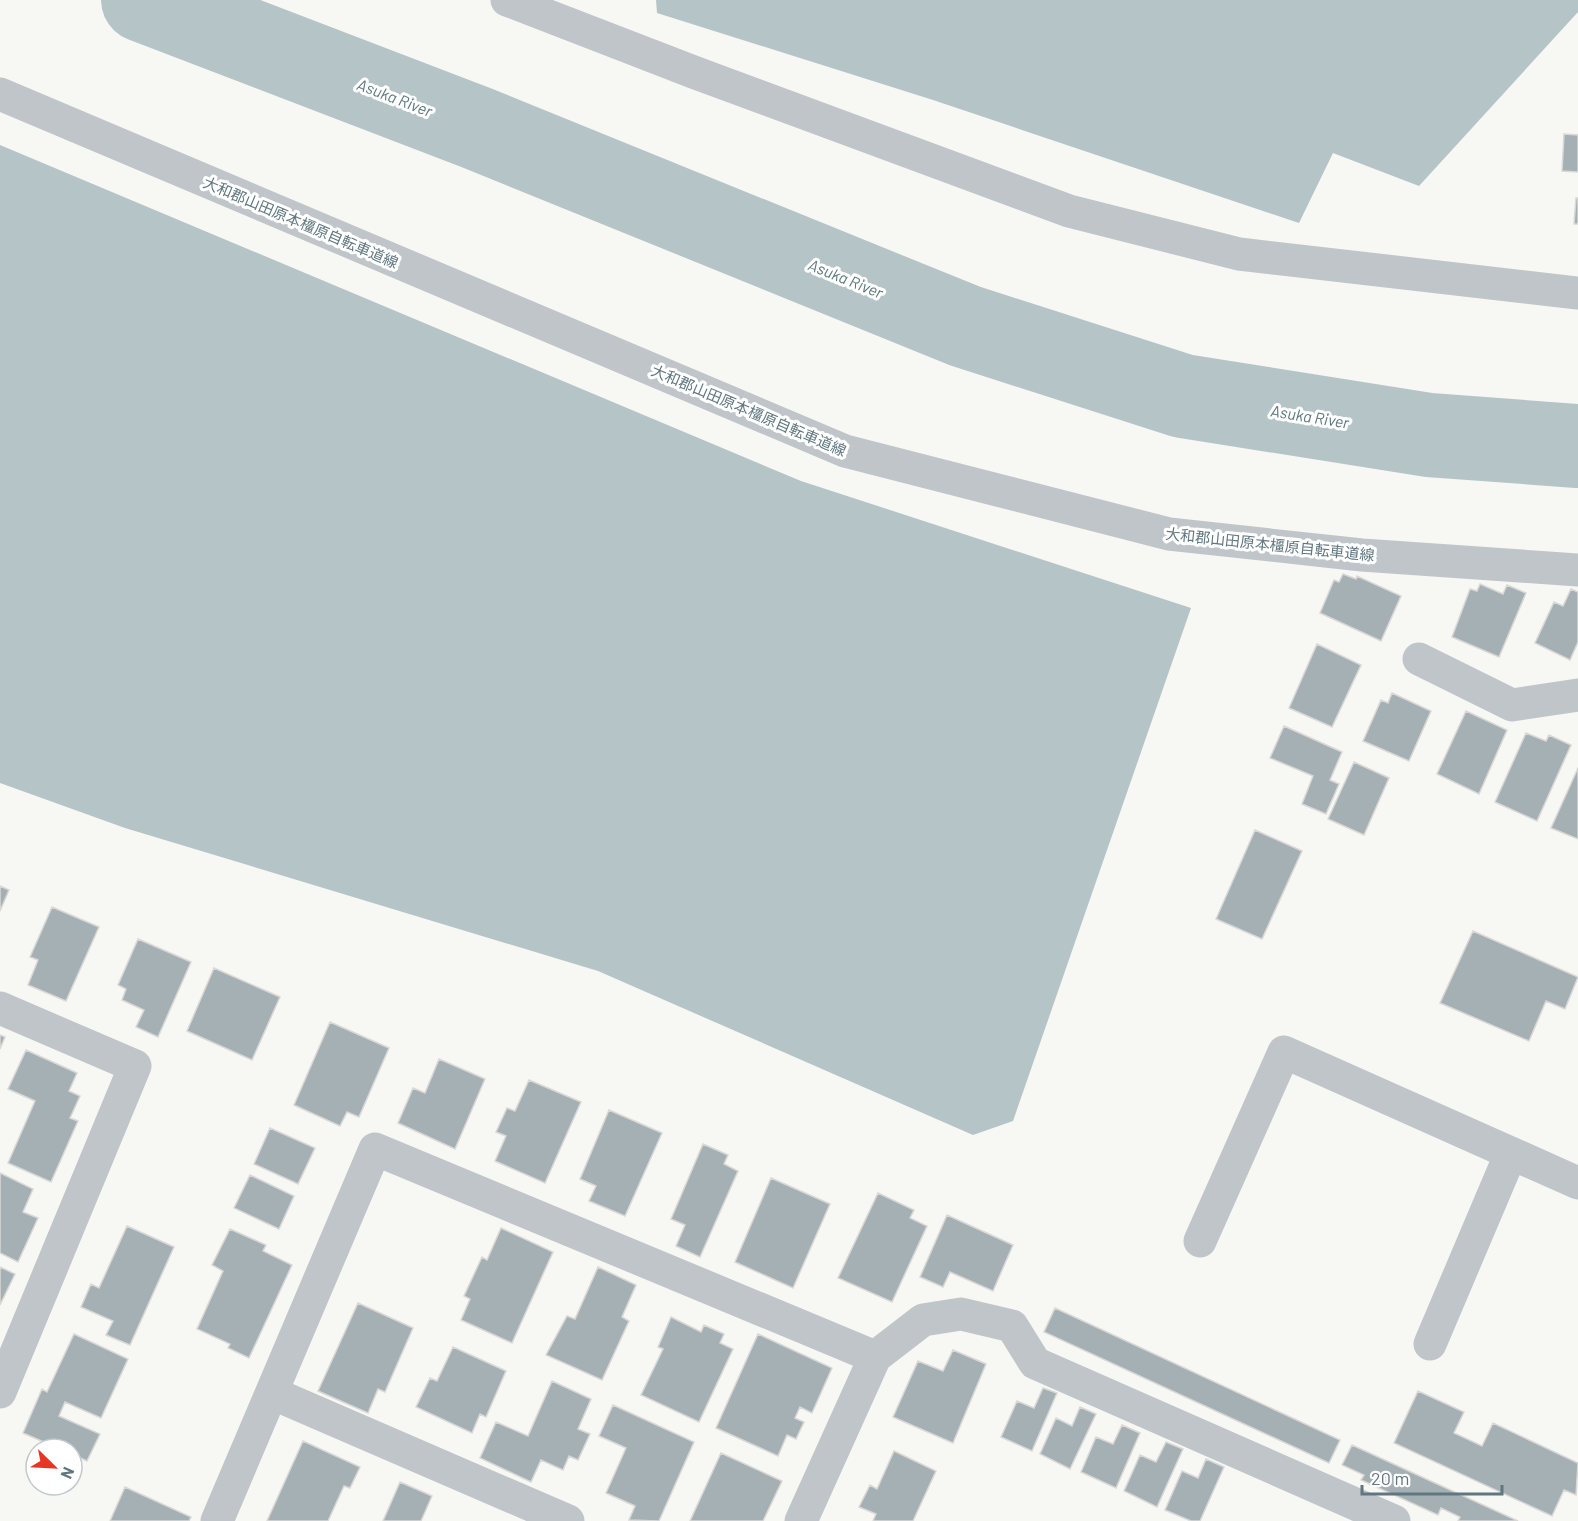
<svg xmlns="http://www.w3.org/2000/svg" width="1578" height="1521" font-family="Barlow,'Noto Sans JP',sans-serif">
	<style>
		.water { fill: #b5c5c7 }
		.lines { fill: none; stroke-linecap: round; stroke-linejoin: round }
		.river { stroke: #b5c5c7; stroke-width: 84 }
		.building { fill: #a4b0b4; stroke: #d9d8d6; stroke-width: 1.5 }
		.street { stroke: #bfc5c8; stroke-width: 33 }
		.labels { text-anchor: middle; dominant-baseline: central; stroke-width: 6; stroke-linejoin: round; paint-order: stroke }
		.street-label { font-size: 15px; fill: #617780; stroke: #fff }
		.water-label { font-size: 16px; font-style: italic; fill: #5c777b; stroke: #fff }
	</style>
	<rect width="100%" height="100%" fill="#f7f7f4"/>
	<!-- water -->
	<path class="water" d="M656,0H1578V12L1419,186L1333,153L1299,223L933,100L657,13Z
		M0,145L801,481L1191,608L1013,1121L973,1135L598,971L125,828L0,783Z"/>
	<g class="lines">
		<!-- river -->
		<path class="river" d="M143,0L477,128L965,326L1183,396L1429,435L1578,446"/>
	</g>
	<!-- building -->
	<path class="building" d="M1564,134L1578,135V172L1562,171Z
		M1576,198H1578V224H1574Z
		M1343,574L1356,579L1357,576L1401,596L1381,641L1320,613L1334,580L1339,582Z
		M1480,584L1503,594L1507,585L1526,593L1499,657L1452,637L1470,589L1477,591Z
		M1571,589L1578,592V642L1570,660L1535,643L1554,602L1563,606Z
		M1317,644L1361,665L1332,727L1289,708Z
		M1392,693L1431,711L1409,761L1363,741L1381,700L1388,703Z
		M1466,711L1507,730L1479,794L1437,774Z
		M1284,726L1342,752L1330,780L1339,784L1326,814L1302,804L1313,776L1270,758Z
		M1526,733L1546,741L1549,735L1571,745L1537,821L1495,802Z
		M1354,762L1389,778L1364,835L1328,819Z
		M1578,768V839L1551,828Z
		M1255,830L1302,851L1262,939L1216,919Z
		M0,886L9,890L0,911Z
		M52,907L99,927L66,1001L28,985L38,960L30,957Z
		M1473,931L1578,977L1565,1009L1546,1001L1529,1041L1440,1003Z
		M138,939L191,962L158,1037L136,1027L144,1010L122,1000L126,989L118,985Z
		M214,968L280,997L252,1060L187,1031Z
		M330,1022L389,1048L359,1117L347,1112L340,1126L294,1105Z
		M0,1035L5,1037L0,1049Z
		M26,1050L77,1073L69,1091L80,1096L70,1118L78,1121L51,1182L8,1163L35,1101L8,1089Z
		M439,1059L485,1079L455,1149L398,1123L413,1088L425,1093Z
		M529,1080L581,1102L545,1183L495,1161L506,1136L496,1132L507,1108L515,1111Z
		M609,1110L662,1133L625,1216L589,1201L596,1186L580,1179Z
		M270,1128L315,1148L298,1184L254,1164Z
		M703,1144L728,1155L724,1164L738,1171L700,1257L676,1246L685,1225L671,1219Z
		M0,1173L33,1189L23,1212L38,1218L18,1262L0,1253Z
		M250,1175L294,1196L279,1229L234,1208Z
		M771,1178L830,1204L793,1288L735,1262Z
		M878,1193L914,1210L910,1218L927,1226L892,1302L838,1278Z
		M947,1215L1013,1245L993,1291L950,1272L943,1287L920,1277Z
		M127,1226L174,1247L130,1345L106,1335L113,1321L81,1307L91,1284L99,1288Z
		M501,1228L553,1252L512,1343L461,1320L470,1299L464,1296L482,1257L487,1260Z
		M230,1229L266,1245L263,1251L292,1265L249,1358L228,1348L230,1344L197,1329L223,1271L212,1265Z
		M0,1267L15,1274L0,1305Z
		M598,1267L636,1285L622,1317L629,1321L602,1380L546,1355L567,1316L575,1319Z
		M358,1303L413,1328L385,1392L378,1389L368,1413L318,1391Z
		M1055,1308L1340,1440L1329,1463L1044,1332Z
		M671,1317L701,1332L704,1325L724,1334L720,1343L733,1349L699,1422L641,1395L663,1349L658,1347Z
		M74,1334L128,1359L101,1418L65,1402L59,1416L100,1434L87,1461L72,1454V1449H60L23,1433L42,1389L47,1392Z
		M758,1334L832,1368L812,1413L800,1407L795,1418L804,1422L796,1439L787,1435L778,1456L716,1428Z
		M453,1347L506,1371L486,1417L480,1414L472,1433L416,1407L430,1378L437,1381Z
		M953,1350L986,1364L953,1443L893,1417L918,1361L943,1371Z
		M552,1381L591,1399L578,1429L590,1434L578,1460L569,1456L563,1470L541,1460L531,1482L480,1458L496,1422L528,1436Z
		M1043,1388L1057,1393L1032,1451L1001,1437L1017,1401L1034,1408Z
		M1418,1391L1464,1412L1454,1433L1482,1446L1493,1423L1578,1463L1576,1495L1564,1490L1552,1516L1394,1443Z
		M613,1405L694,1442L659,1521L629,1520L635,1506L606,1493L626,1448L599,1436Z
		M1080,1407L1096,1414L1070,1469L1040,1454L1056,1418L1072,1426Z
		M1122,1425L1140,1433L1116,1488L1081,1472L1096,1437L1113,1444Z
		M303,1441L360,1467L350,1488L344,1486L328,1521H267Z
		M1166,1442L1183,1449L1157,1507L1124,1491L1140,1455L1156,1462Z
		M1352,1445L1518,1521H1458L1460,1517L1441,1508L1438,1515L1361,1480L1364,1475L1342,1465Z
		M894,1451L936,1471L913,1521H873L876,1514L859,1507L870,1485L877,1489Z
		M721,1453L782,1481L763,1521H690Z
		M1206,1459L1224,1467L1200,1521H1191L1165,1510L1182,1471L1198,1478Z
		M400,1482L432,1496L421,1521H383Z
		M125,1487L191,1517L189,1521H110Z"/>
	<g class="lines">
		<!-- street -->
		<path class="street" d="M507,0L696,73L1069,211L1239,254L1578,293
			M0,94L845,451L1169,534L1362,555L1578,570
			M1419,659L1512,705L1578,695
			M0,1008L135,1066L0,1392
			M1200,1241L1284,1052L1578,1183
			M1430,1344L1511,1153
			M875,1357L923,1320L961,1314L1012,1326L1035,1363L1394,1521
			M272,1393L568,1521
			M217,1521L375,1149L875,1357L801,1521"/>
	</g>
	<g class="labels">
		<!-- street labels -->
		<g class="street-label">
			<text transform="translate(301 222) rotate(23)">大和郡山田原本橿原自転車道線</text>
			<text transform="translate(749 410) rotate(23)">大和郡山田原本橿原自転車道線</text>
			<text transform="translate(1270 544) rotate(6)">大和郡山田原本橿原自転車道線</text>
		</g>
		<!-- water labels -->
		<g class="water-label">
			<text transform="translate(395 97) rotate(21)">Asuka River</text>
			<text transform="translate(846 278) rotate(22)">Asuka River</text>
			<text transform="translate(1310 416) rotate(9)">Asuka River</text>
		</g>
	</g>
	<!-- north arrow -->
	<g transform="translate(54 1467) rotate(114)"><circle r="28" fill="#ffffff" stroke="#c0c9cc" stroke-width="1.5"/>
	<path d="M0-4.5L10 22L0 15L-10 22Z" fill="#e83423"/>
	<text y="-9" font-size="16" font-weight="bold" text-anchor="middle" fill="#617780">N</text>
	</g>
	<!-- scale -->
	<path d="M1362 1485v9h140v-9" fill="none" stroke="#617780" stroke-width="3"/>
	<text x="1371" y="1485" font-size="18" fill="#617780" stroke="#ffffff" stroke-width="4.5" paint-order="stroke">20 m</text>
</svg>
